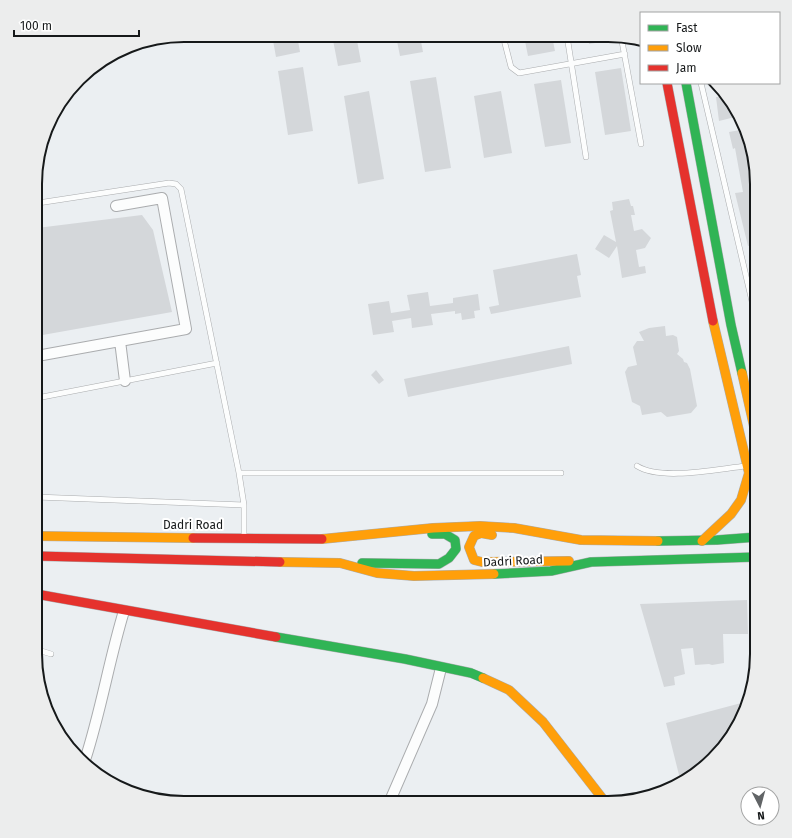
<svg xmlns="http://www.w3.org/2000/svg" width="792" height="838" font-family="'Fira Sans',sans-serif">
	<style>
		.building { fill: #d4d7da }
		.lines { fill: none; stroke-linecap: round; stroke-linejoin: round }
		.lane-casing { stroke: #aaacae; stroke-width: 6 }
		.street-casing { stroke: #aaacae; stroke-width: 12 }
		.fast-casing { stroke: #aaacae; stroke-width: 10 }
		.slow-casing { stroke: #aaacae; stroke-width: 10 }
		.jam-casing { stroke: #aaacae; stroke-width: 10 }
		.lane { stroke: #fcfdfd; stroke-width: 5 }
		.street { stroke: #fcfdfd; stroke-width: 10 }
		.fast { stroke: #30b455; stroke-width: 9 }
		.slow { stroke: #ff9f0a; stroke-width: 9 }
		.jam { stroke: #e5322d; stroke-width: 9 }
		.labels { text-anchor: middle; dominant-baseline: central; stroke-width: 4; stroke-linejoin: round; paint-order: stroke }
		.street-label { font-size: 12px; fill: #16191a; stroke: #fff }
		.rim { fill: none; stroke: #16191a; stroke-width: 2 }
	</style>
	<rect width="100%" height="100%" fill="#ebeff2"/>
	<!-- building -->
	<path class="building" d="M272,35H297L300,52L276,57Z
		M332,35H356L361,62L338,66Z
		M396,36H420L423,52L400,56Z
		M524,36H552L555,51L528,56Z
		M588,36H614V40L589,44Z
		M303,67L313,131L288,135L278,71Z
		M621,68L631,131L605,135L595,72Z
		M436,77L451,168L425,172L410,81Z
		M561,80L571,143L545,147L534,84Z
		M718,88L732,101L739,116L719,121L716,97H720Z
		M369,91L384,179L358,184L344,96Z
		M501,91L512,153L484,158L474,96Z
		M746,129L749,136L757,174V244L748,246L735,193L743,192L735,148L733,149L729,132Z
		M629,199L631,206H633L635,215H631L634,231L642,229L651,238L645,248L636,250L639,267L645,266L646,273L622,278L617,246L609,258L595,249L604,235L616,242L610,211L613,210L612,202Z
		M142,215L153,230L172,312L37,336V228Z
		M577,254L581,275L577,276L581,297L491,314L489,307L499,305L493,270Z
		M428,292L430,306L453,303V298L478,294L480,310L474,311L475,318L462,320L461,313L455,314V311L431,314L433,325L412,328L411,318L392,321L394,332L373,335L368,304L389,301L391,313L410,310L407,295Z
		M665,326L666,336L673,335L677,337L679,351L677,354L683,359L684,362L687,363L690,369L697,406L691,413L667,417L661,412L642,415L640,406L632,402L625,372L628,367L637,365L633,347L637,341H644L639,332L649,328Z
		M569,346L572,364L408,397L404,379Z
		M376,370L384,380L379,384L371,375Z
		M747,600L748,634H723L724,663L712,665L709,664L695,665L693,648L681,649L685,674L674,677L675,685L664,687L640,604Z
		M745,702L737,728L691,778L681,783L666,723Z"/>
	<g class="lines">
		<defs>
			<path id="lane" d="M503,36L511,67L519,73L625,54
				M567,36L586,157
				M621,36L641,144
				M701,83L757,323
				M38,203L169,183L176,184L181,189L239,473L244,505V537
				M37,398L217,363
				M637,466C661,481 717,469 746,466
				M239,473H561
				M36,497L244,505
				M35,649L51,654"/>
			<path id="street" d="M120,341L125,381
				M37,356L186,329L162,198L116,206
				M85,760C101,711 109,660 124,611
				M389,803L432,704L441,668"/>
			<path id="fast" d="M686,83L731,325L742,373
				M658,541L717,540L757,537
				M362,563L439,564L449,558L456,549L455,540L445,534H432
				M494,574L551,571L591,562L757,557
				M276,637L405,659L471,673L483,678"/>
			<path id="slow" d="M742,373L757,440
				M492,535L481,533L474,536L469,547L474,560L482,562L569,561
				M36,536L193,538
				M322,539L433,528L480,526L514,528L581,540L658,541
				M702,541L731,514L741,500L749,473L713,321
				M280,562L340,563L377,573L414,576L494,574
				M483,678L509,690L543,722L606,803"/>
			<path id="jam" d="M667,83L713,321
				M193,538L322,539
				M36,556L280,562
				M36,594L276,637"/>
		</defs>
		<!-- lane casing -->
		<use href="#lane" class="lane-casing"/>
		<!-- street casing -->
		<use href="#street" class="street-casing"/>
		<!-- fast casing -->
		<use href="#fast" class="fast-casing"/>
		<!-- slow casing -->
		<use href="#slow" class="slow-casing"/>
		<!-- jam casing -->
		<use href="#jam" class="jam-casing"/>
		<!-- lane -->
		<use href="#lane" class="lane"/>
		<!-- street -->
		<use href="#street" class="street"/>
		<!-- fast -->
		<use href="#fast" class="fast"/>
		<!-- slow -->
		<use href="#slow" class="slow"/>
		<!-- jam -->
		<use href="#jam" class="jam"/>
	</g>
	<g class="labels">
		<!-- street labels -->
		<g class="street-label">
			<text x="193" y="525">Dadri Road</text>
			<text transform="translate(513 561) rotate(-3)">Dadri Road</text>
		</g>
	</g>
	<!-- crop -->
	<path d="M0 0H792V838H0ZM184 42H608A142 142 0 0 1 750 184V654A142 142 0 0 1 608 796H184A142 142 0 0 1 42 654V184A142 142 0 0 1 184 42Z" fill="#eceded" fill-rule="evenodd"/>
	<path class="rim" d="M184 42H608A142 142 0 0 1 750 184V654A142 142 0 0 1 608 796H184A142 142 0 0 1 42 654V184A142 142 0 0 1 184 42Z"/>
	<!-- legend -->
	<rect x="640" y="12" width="140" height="72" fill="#ffffff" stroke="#a2a3a3"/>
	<rect x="648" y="25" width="20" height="6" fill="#30b455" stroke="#a2a3a3"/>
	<text x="676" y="32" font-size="12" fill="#16191a">Fast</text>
	<rect x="648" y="45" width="20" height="6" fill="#ff9f0a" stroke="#a2a3a3"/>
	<text x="676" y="52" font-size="12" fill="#16191a">Slow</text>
	<rect x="648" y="65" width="20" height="6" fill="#e5322d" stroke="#a2a3a3"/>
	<text x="676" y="72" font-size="12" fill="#16191a">Jam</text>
	<!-- north arrow -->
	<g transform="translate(760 806) rotate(174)"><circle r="19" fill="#ffffff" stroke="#a2a3a3"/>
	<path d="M0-3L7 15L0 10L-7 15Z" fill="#616466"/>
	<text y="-6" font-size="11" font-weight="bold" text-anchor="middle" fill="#16191a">N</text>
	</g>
	<!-- scale -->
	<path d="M14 30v6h125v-6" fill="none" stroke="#16191a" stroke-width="2"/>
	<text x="20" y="30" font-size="12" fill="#16191a" stroke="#ffffff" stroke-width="3" paint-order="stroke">100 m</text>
</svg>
